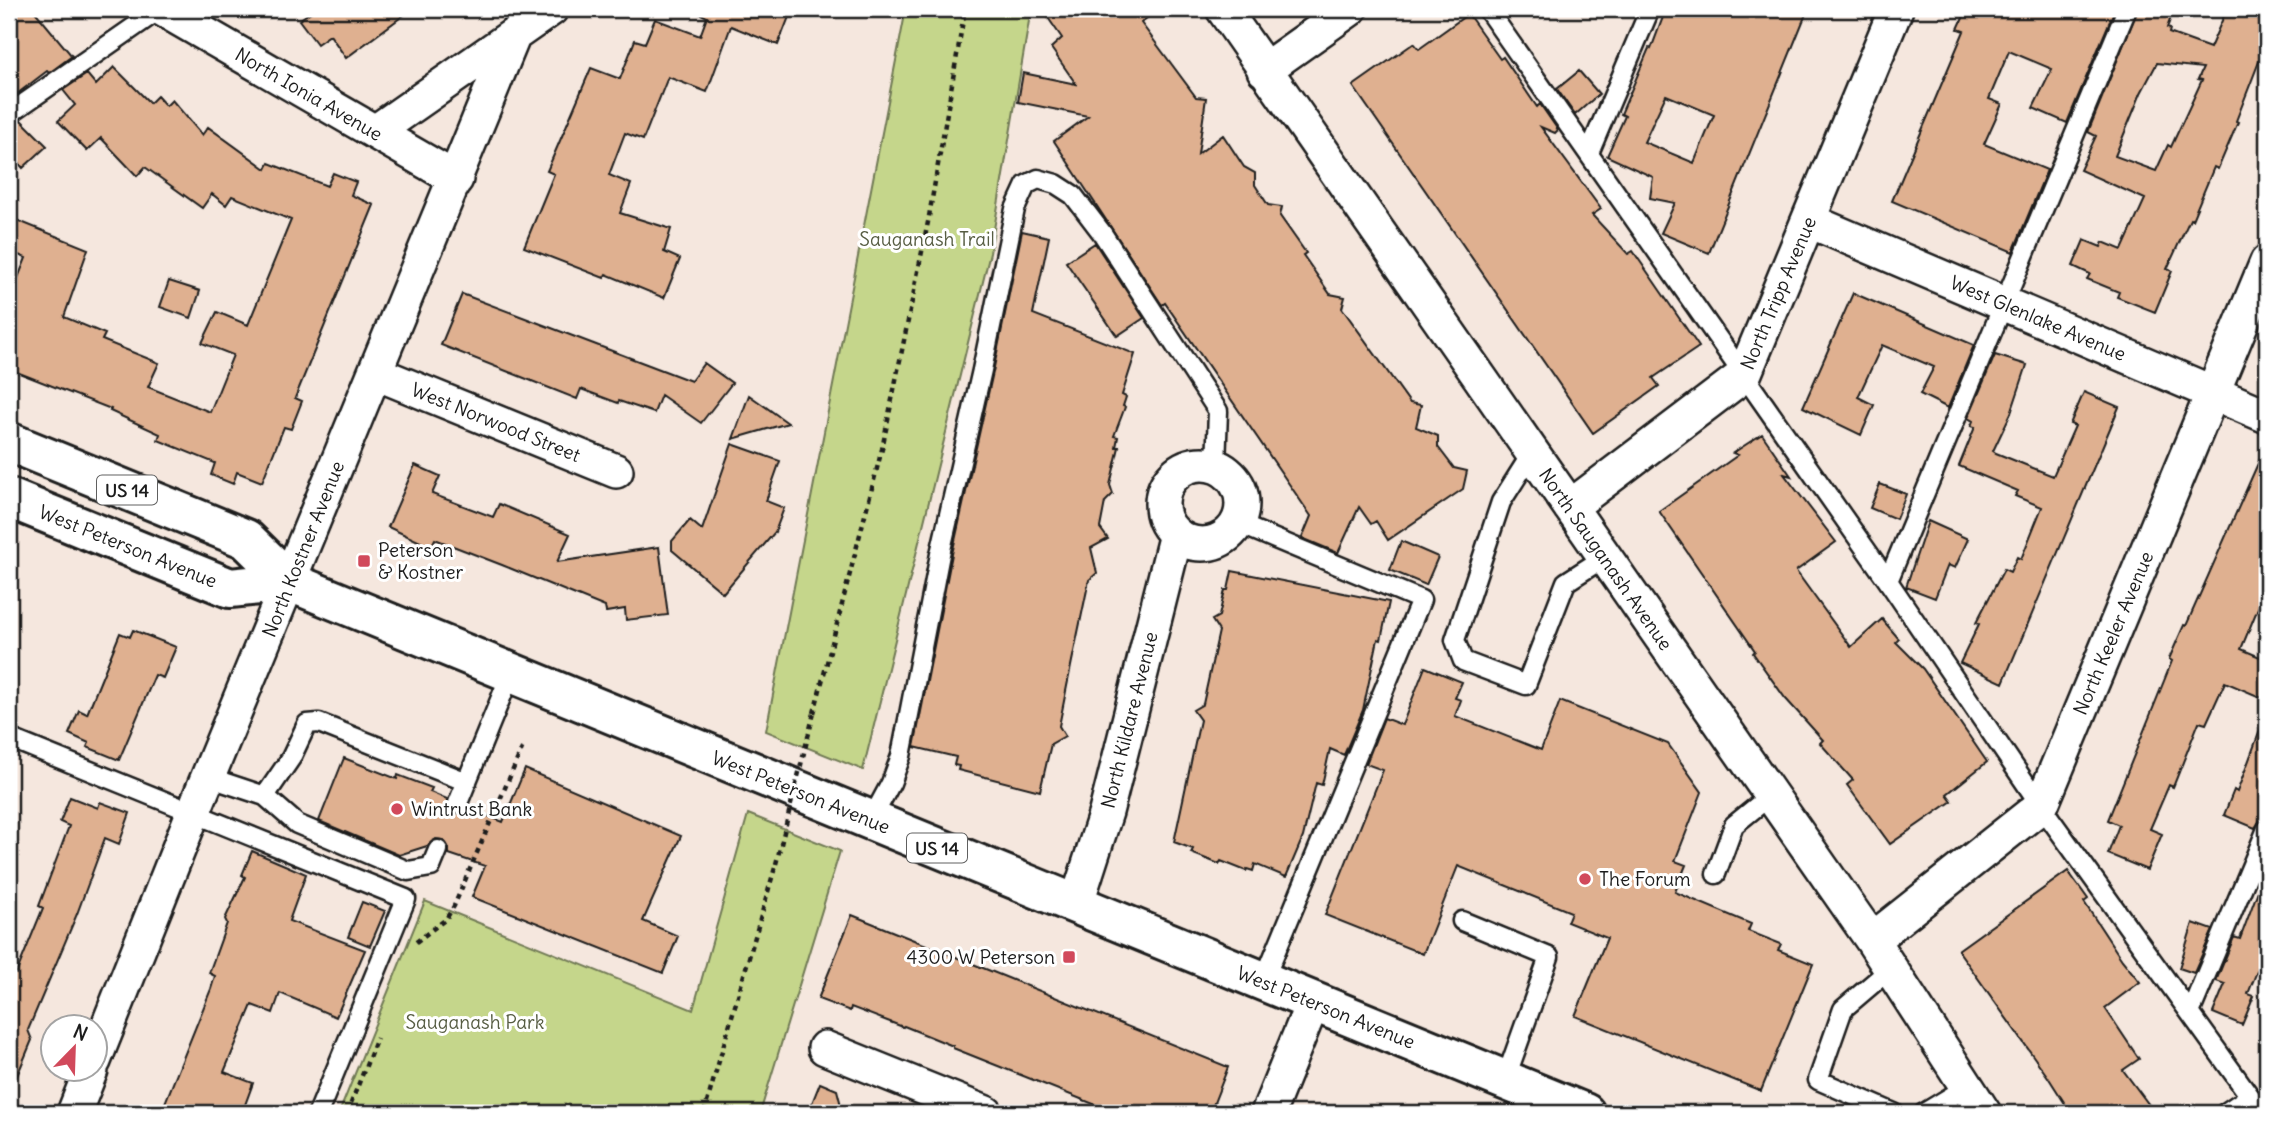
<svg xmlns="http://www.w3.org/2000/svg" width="2276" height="1122" font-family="Delius,sans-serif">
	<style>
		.green { fill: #c5d68b; stroke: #707954; stroke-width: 2 }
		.building { fill: #dfb090; stroke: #1c1c1c; stroke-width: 2; fill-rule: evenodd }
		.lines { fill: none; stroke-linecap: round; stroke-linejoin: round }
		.service-casing { stroke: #1c1c1c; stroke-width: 23 }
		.minor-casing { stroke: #1c1c1c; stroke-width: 38 }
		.primary-casing { stroke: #1c1c1c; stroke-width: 44 }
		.path { stroke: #1c1c1c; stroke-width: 4.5; stroke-dasharray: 5 5; stroke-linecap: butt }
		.service { stroke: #fff; stroke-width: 18 }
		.minor { stroke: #fff; stroke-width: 33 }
		.primary { stroke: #fff; stroke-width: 38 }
		.path-bridge { stroke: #1c1c1c; stroke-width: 4.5; stroke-dasharray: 5 5; stroke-linecap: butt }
		.poi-dot { fill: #d1495b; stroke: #fff; stroke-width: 2.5 }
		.labels { text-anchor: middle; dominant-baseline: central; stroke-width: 6; stroke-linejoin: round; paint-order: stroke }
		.shield { fill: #fff; stroke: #606060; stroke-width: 2 }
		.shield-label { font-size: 18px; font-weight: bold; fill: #1c1c1c }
		.street-label { font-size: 19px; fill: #1c1c1c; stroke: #fff }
		.park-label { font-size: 19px; fill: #575d43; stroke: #fff }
		.poi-label { font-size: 19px; fill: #1c1c1c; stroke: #fff; text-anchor: start }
	</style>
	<rect width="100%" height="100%" fill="#f5e7de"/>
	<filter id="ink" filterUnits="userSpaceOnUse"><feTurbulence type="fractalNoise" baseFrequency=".0143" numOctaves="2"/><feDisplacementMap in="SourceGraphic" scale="14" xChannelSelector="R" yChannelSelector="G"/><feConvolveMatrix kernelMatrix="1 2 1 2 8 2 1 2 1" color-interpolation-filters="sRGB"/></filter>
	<g filter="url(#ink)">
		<!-- green -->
		<path class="green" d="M906,9H1031L990,253L863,770L766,731Z
			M748,814L840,851L760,1113H339L425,901L693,1010Z"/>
		<!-- building -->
		<path class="building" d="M9,9H33L72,56L49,73L47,71L9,100Z
			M315,9H412L346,58L330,35L317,44L299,20Z
			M691,9H792L778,45L731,26L707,92L668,77L643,140L625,133L609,175L631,184L620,213L671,229L664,252L680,259L664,298L606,274L604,278L524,247L554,174L547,171L591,68L620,79L635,40L645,43L655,19L700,36L707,17Z
			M1042,9H1157L1141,23L1196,97L1206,98L1198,154L1223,135L1244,167L1255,173V185L1268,205L1282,207L1280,216L1306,253L1303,255L1330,294L1345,297L1342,308L1410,403L1421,405L1416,427L1438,436V447L1454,468L1467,471L1463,489L1388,540L1376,521L1371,524L1359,507L1338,553L1302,538L1311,516L1165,303L1162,305L1054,141L1088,116L1018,102L1023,73L1076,84L1051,48L1062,38Z
			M1666,9H1808L1709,253L1661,233L1675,203L1650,198L1653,177L1607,156L1625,116L1621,114L1649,48L1651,49ZM1666,95L1714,115L1694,163L1644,142Z
			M1967,9H2115L2067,123L2033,108L2052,69L2009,51L1989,99L2002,104L1984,144L2047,170L2013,252L1892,201L1964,31L1958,29Z
			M2138,9H2174L2167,28L2170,29L2169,33L2210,48L2227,9H2267V41L2236,121L2238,122L2218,169L2214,167L2192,220L2190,219L2167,269L2172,271L2155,312L2117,297L2119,292L2087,279L2090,274L2073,266L2084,240L2101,247L2103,242L2122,250L2145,199L2080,170L2096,136L2088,132ZM2157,63L2203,68L2198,79L2202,80L2171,147L2168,145L2156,171L2115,156L2141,93Z
			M1468,14L1500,59L1503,57L1537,107L1540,104L1558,130L1555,133L1541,127L1601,209L1592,215L1628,254L1633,251L1699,347L1653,378L1659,386L1593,433L1353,86L1414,43L1419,49Z
			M114,67L150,103L157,96L166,106L172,100L202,135L208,127L266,169L269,163L327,186L333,173L356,182L351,195L374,205L295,398L302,401L291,429L284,427L262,482L237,472L233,484L211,475L215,463L158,440L160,434L110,411L111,409L9,369V300L26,258L9,251V217L88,249L64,317L105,334L102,340L159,363L148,387L210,412L233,355L202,343L217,312L248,325L291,220L232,196L226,205L212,194L202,208L145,167L137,176L101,138L87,151L58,121L75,105L63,90L87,74L96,85Z
			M1579,71L1599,94L1575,115L1557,89Z
			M21,120L47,146L23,168L9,152V125Z
			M1022,231L1049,237L1033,314L1135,354L1122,395L1126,397L1123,406L1125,407L1114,436L1118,437L1116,447H1119L1110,485L1113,494L1105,502L1100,528L1108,539L1091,548L1097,573L1089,580L1071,666L1059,726L1065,736L1051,744L1040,791L958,770L959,766L954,765L956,757L914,747L952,554L993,372Z
			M1095,243L1144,318L1117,336L1066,262Z
			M169,281L200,291L191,318L160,307Z
			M1853,293L1974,345L1948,408L1920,394L1934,367L1882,345L1858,397L1874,405L1861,435L1803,407Z
			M462,294L691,381L704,363L732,383L701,423L661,395L654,413L619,401L618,403L581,389L577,399L441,345Z
			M1995,355L2027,365L2011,413L1993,451L1996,453L2053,476L2075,426L2070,424L2084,392L2119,407L2003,683L1960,663L1979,624L1976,623L2004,569L2010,572L2017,557L2021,559L2042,507L2015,496L2018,491L1959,466L1975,427L1971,426L1973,421L1968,418Z
			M749,395L788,423L733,439Z
			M1762,434L1791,476L1784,474L1836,542L1796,571L1851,647L1882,619L1899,639L1896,642L1923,669L1987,762L1947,794L1952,801L1890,844L1847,785L1853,780L1820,743L1823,740L1785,698L1753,653L1755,651L1659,511L1738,455L1733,453Z
			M2267,443V606L2260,603L2241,649L2267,660V700L2225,682L2206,724L2199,722L2173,787L2169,785L2150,829L2162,834L2147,870L2108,854L2119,825L2108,820L2172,661L2169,659L2184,625L2186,626Z
			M732,444L780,461L766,501L784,508L775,532L723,593L672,550V541L690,520L702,530Z
			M415,465L440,476L432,494L493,517L499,504L570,534L557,562L659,547L668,615L626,620L625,609L606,612L605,607L502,565L435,539L431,547L388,527Z
			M1880,484L1906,494L1896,519L1870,508Z
			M1928,521L1968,539L1955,568L1948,565L1935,598L1906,587Z
			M1401,541L1438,557L1426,585L1390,570Z
			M1232,571L1389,602L1381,640L1378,639L1363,710L1344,755L1330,749L1322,785L1316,783L1303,837L1286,877L1255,864L1253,871L1247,869L1246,871L1221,861L1219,864L1191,853L1193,849L1174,842L1200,720L1193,710L1203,704L1219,631L1212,620L1219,616L1225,590H1228Z
			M133,630L176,647L163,678L155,675L119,760L87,747L89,743L69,734L79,710L87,714L120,633L130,637Z
			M1425,667L1462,682L1455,698L1461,700L1455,716L1541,750L1560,701L1668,744L1702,792L1675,861L1686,865L1675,892L1751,924L1748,931L1781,944L1778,950L1813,964L1761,1091L1575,1016L1607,938L1567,922L1571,912L1458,866L1423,954L1325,915L1383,770L1366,764L1384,718L1402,725Z
			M2265,717H2267V818L2260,820L2255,828L2224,815L2234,790L2237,792Z
			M344,758L397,779L398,775L432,788L430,792L447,799L449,809L454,814L464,812L468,808L503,822L525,769L681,836L643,921L678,936L663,973L472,897L485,866L449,854V848L443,840L436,839L427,846L399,855L319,821Z
			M70,797L98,808L100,802L130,813L119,844L105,838L77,914L28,1030L32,1040L9,1095V971L16,974L43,908L39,906L69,826L60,822Z
			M252,851L306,874L289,921L365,950L336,1017L280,993L273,1013L252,1005L224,1072L253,1083L242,1113H161L211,989L215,976L209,973L227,923L225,919L245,877L242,875Z
			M2068,871L2088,899L2084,902L2122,960L2140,982L2105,1008L2139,1059L2123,1070L2155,1113H2071L2048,1077L1958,950Z
			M2265,872L2267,873V946L2248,994L2254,996L2242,1025L2213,1013L2225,984L2216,981L2234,937L2240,939Z
			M362,902L385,911L370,946L348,937Z
			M852,915L1228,1067L1210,1113H1116L953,1048V1046L904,1026L903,1027L851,1007L850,1011L818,999Z
			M2193,923L2213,930L2194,973L2179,968Z
			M820,1083L837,1090L843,1113H808Z"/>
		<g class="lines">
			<defs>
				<path id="service" d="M1487,9L1888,581L2041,806L2262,1113
					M9,114L160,9
					M1589,153L1650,9
					M1532,453L1501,502L1455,640L1463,661L1526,685L1566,582L1605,557
					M1237,523L1421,600L1263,982
					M1888,581L2127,9
					M9,738L406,899L318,1113
					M208,777L265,796L297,824L408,871L431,867L438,850
					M265,796L291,758L307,724L319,723L467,782
					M458,803L511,673
					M871,820L891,783L901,756L940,554L982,370L1015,209L1026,185L1038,179L1056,184L1073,195L1102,233L1218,411L1216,466
					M1716,874L1734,825L1771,795
					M1462,921L1549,957L1505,1080
					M1890,969L1843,1009L1818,1080L1894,1113
					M2190,1013L2267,829
					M1924,1113L1967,1087
					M2225,1113L2250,1096"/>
				<path id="minor" d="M162,9L456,179
					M1223,9L1872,940L1984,1113
					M1264,70L1350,9
					M375,132L551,9
					M1810,221L2267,416
					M376,373L616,471
					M1162 504a40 40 0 1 1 80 0a40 40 0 1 1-80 0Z
					M1570,507L1744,375L1896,9
					M1076,905L1106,812L1176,534
					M1872,940L2041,806L2267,262
					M825,1048L986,1113
					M94,1061L193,813L513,37
					M74,1113L91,1070
					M1268,1113L1313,1002"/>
				<path id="primary" d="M9,442L246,539L290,582L1585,1113
					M9,498L230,588L290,582"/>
			</defs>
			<!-- service casing -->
			<use href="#service" class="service-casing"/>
			<!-- minor casing -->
			<use href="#minor" class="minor-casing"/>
			<!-- primary casing -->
			<use href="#primary" class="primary-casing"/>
			<!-- path -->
			<path class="path" d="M814,713L882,449L928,222L965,9
				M416,942L446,919L454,906L524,744
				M347,1113L377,1038
				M704,1113L776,864"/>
			<!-- service -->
			<use href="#service" class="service"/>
			<!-- minor -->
			<use href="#minor" class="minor"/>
			<!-- primary -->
			<use href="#primary" class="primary"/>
			<!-- path-bridge -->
			<path class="path-bridge" d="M776,864L814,713"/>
		</g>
	</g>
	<!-- markers -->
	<g class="poi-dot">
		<rect x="357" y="554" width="14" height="14" rx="3.5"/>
		<circle cx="397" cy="809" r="7"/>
		<circle cx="1585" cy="879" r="7"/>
		<rect x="1062" y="950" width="14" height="14" rx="3.5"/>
	</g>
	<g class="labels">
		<!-- shield labels -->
		<g class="shield">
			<rect x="97" y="475.5" width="60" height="29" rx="5"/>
			<rect x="907" y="833.5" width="60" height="29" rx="5"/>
		</g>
		<g class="shield-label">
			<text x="127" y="490">US 14</text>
			<text x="937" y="848">US 14</text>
		</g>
		<!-- street labels -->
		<g class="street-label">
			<text transform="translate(309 94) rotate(30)">North Ionia Avenue</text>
			<text transform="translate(1778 293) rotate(-67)">North Tripp Avenue</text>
			<text transform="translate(2038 318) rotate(23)">West Glenlake Avenue</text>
			<text transform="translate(496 422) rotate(22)">West Norwood Street</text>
			<text transform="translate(128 546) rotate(22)">West Peterson Avenue</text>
			<text transform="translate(303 549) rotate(-68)">North Kostner Avenue</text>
			<text transform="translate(1606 559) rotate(55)">North Sauganash Avenue</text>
			<text transform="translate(2113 633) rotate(-67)">North Keeler Avenue</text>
			<text transform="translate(1129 720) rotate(-76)">North Kildare Avenue</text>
			<text transform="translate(801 792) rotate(22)">West Peterson Avenue</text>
			<text transform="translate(1326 1007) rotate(22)">West Peterson Avenue</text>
		</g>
		<!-- park labels -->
		<g class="park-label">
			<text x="927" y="239">Sauganash Trail</text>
			<text x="475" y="1022">Sauganash Park</text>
		</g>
		<!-- poi labels -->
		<g class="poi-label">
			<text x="378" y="550">Peterson<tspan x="378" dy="22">&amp; Kostner</tspan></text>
			<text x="411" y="809">Wintrust Bank</text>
			<text x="1599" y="879">The Forum</text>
			<text x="1055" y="957" text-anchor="end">4300 W Peterson</text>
		</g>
	</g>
	<!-- margin -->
	<rect width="2276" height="1122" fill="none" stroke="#fff" stroke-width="35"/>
	<rect x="18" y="18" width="2241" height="1087" fill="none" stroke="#1c1c1c" stroke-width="2.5" filter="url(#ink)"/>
	<!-- north arrow -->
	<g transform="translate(74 1048) rotate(23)"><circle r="33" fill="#ffffff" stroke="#a4a4a4" stroke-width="2"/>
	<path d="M0-5L12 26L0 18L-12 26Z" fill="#d1495b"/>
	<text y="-10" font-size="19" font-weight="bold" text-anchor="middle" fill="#1c1c1c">N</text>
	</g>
</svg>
